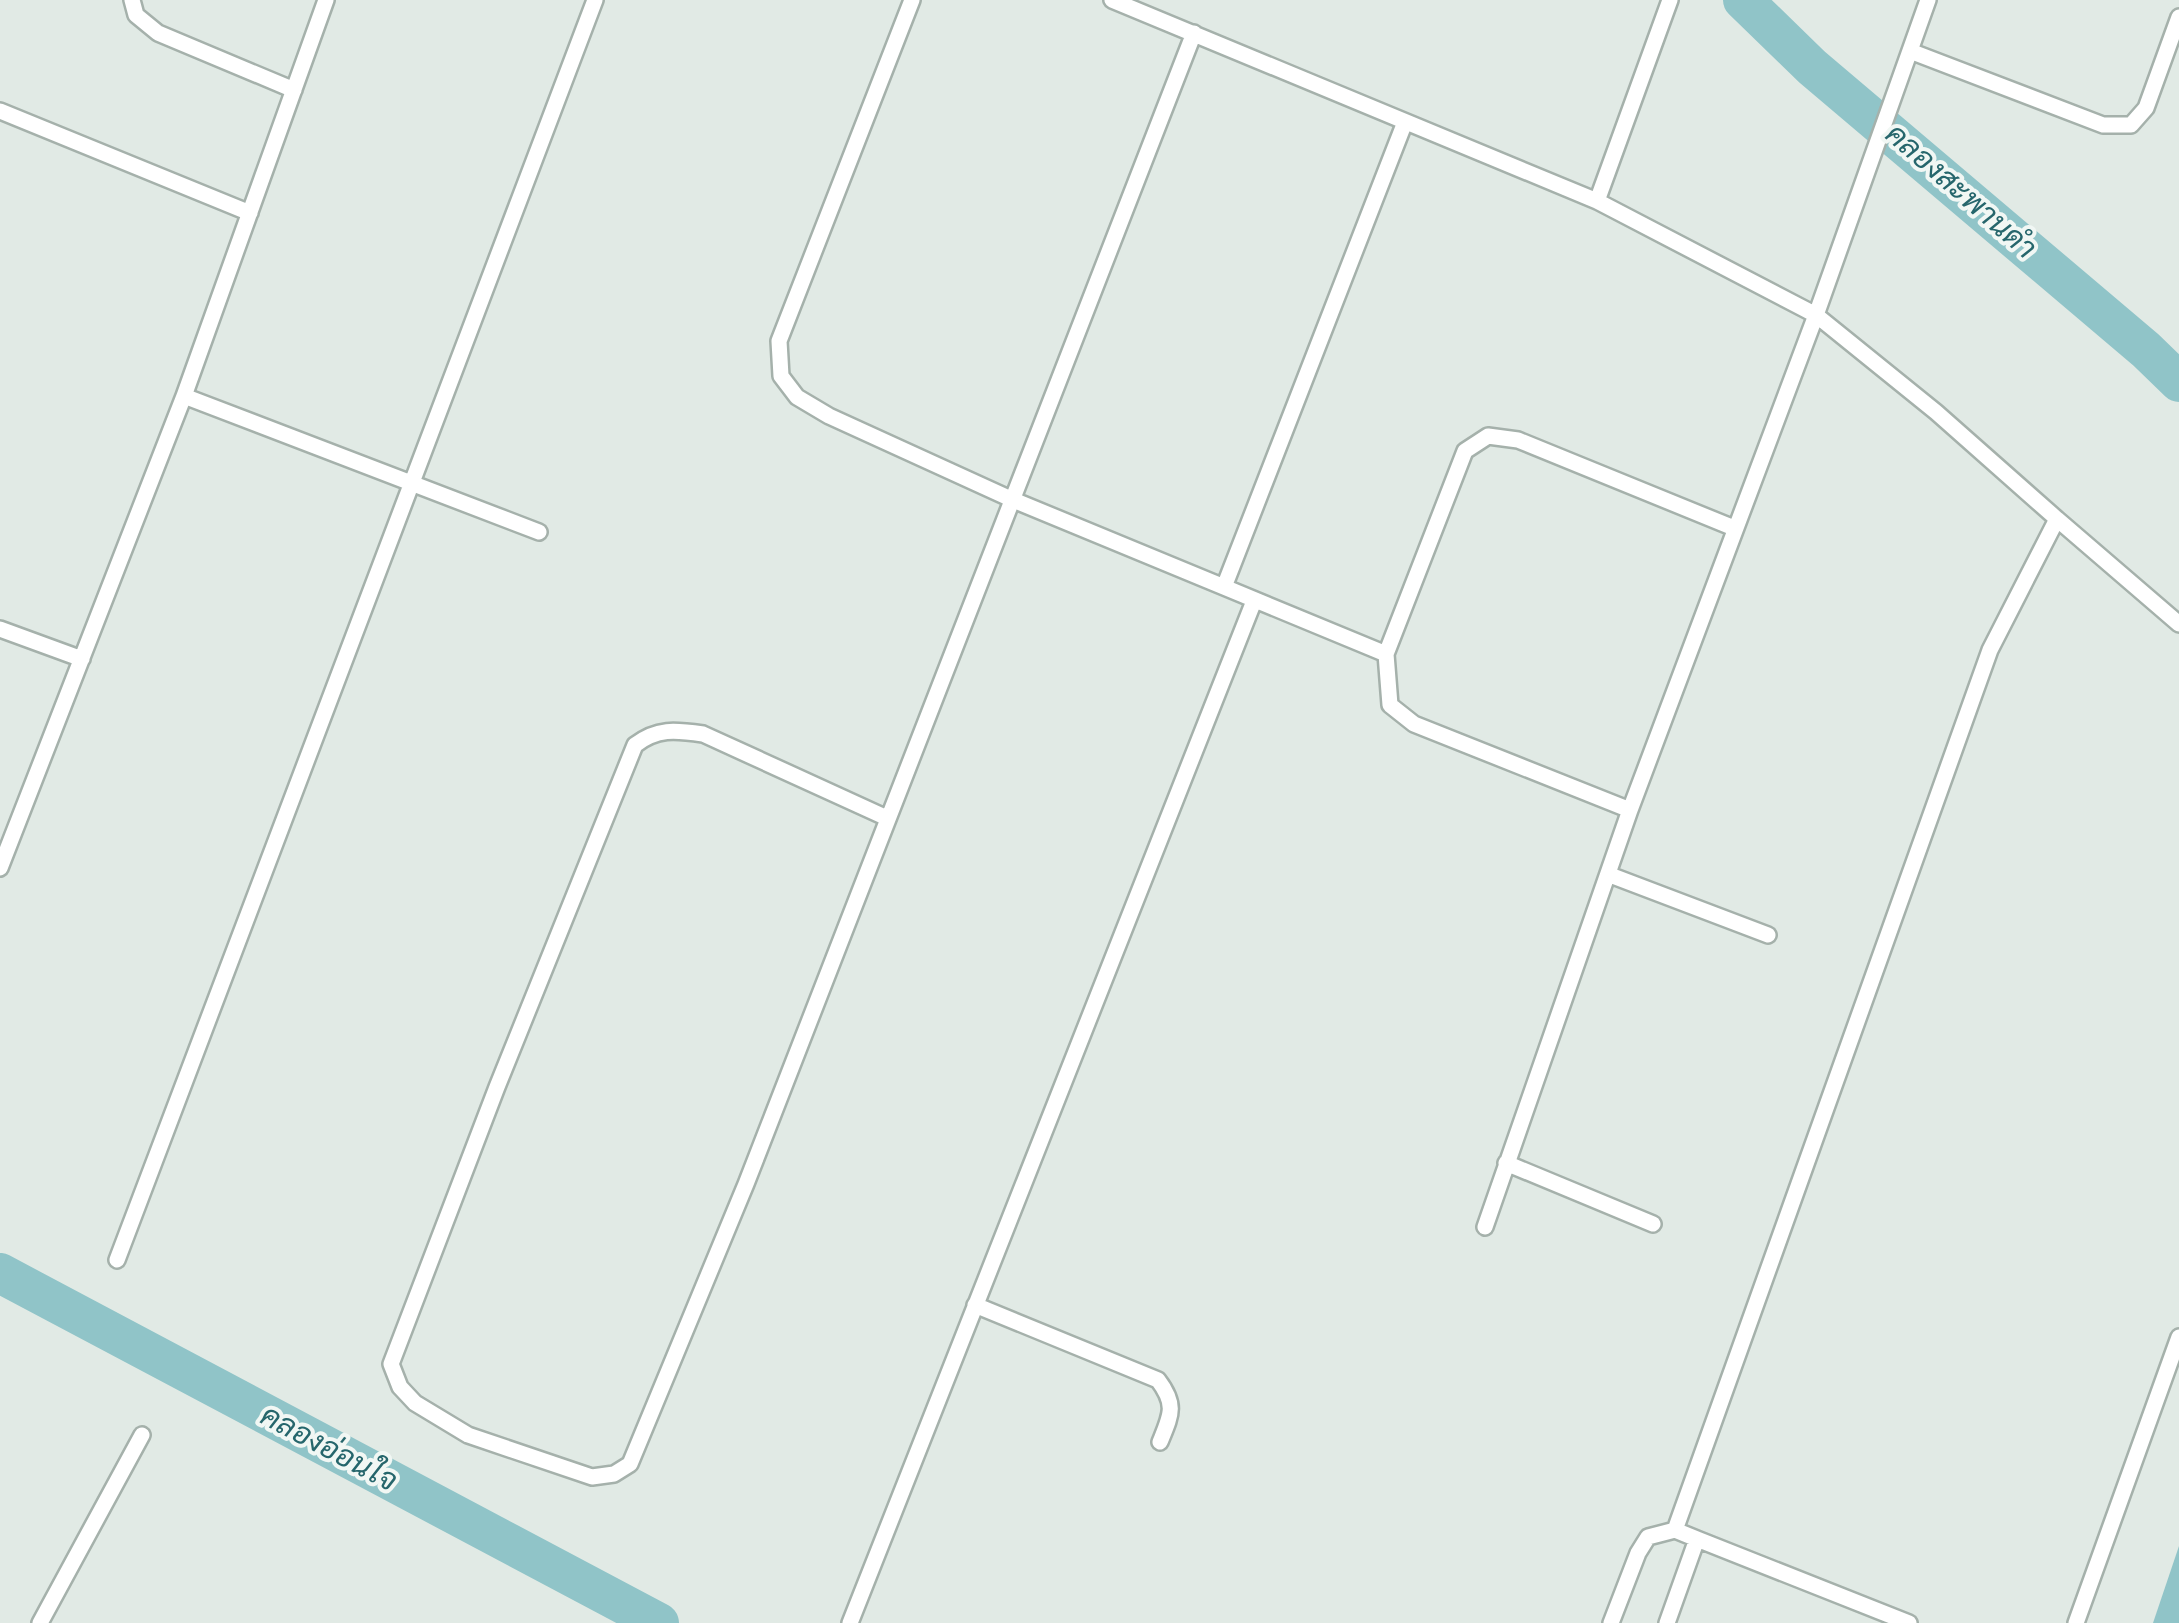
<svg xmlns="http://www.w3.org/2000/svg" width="2179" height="1623" font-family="'Fira Sans',Sarabun,sans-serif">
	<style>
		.water { fill: #90c4c8 }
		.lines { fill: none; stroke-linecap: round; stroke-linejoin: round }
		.canal { stroke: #90c4c8; stroke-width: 40 }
		.service-casing { stroke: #a5b1ab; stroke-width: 20 }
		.service { stroke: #fff; stroke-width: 15 }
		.labels { text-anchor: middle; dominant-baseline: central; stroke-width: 8; stroke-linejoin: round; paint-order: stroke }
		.water-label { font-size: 30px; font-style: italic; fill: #26666c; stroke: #f1f7f4 }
	</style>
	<rect width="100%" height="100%" fill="#e1eae5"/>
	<!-- water -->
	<path class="water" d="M2179,1546V1623H2153Z"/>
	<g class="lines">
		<!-- canal -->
		<path class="canal" d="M1743,0L1812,67L2146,350L2179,382
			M0,1273L659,1623"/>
		<defs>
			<path id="service" d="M132,0L136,15L158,33L294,90
				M912,0L779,341L781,376L797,397L829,416L1011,499L1224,587L1405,122
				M1112,0L1597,201L1816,315L1936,412L2057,519L1990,650L1675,1530
				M1910,51L2103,125H2131L2146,108L2179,17
				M0,111L250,213
				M1597,201L1670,0
				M184,396L539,532
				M2057,519L2179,624
				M1224,587L1386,654
				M0,629L82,659
				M1630,810L1414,724L1390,705L1386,654L1465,451L1488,436L1518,440L1734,528
				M887,818L703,734C675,730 657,728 635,745L497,1087L391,1364L400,1387L415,1403L468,1435L592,1477L614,1474L630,1464L746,1184L1194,33
				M0,868L184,396L326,0
				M1610,875L1768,935
				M1506,1163L1653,1224
				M1485,1227L1630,810L1816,315L1928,0
				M117,1260L595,0
				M975,1305L1158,1380C1177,1405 1171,1415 1160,1442
				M1697,1539L1909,1623
				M40,1623L142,1435
				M850,1623L1254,601
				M1611,1623L1638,1553L1648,1537L1675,1530L1697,1539L1667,1623
				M2076,1623L2179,1337"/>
		</defs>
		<!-- service casing -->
		<use href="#service" class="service-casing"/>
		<!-- service -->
		<use href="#service" class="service"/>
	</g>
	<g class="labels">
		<!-- water labels -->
		<g class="water-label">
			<text transform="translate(1961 191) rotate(41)">คลองสะพานดำ</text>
			<text transform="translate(329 1448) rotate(28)">คลองอ่อนใจ</text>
		</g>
	</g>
</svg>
